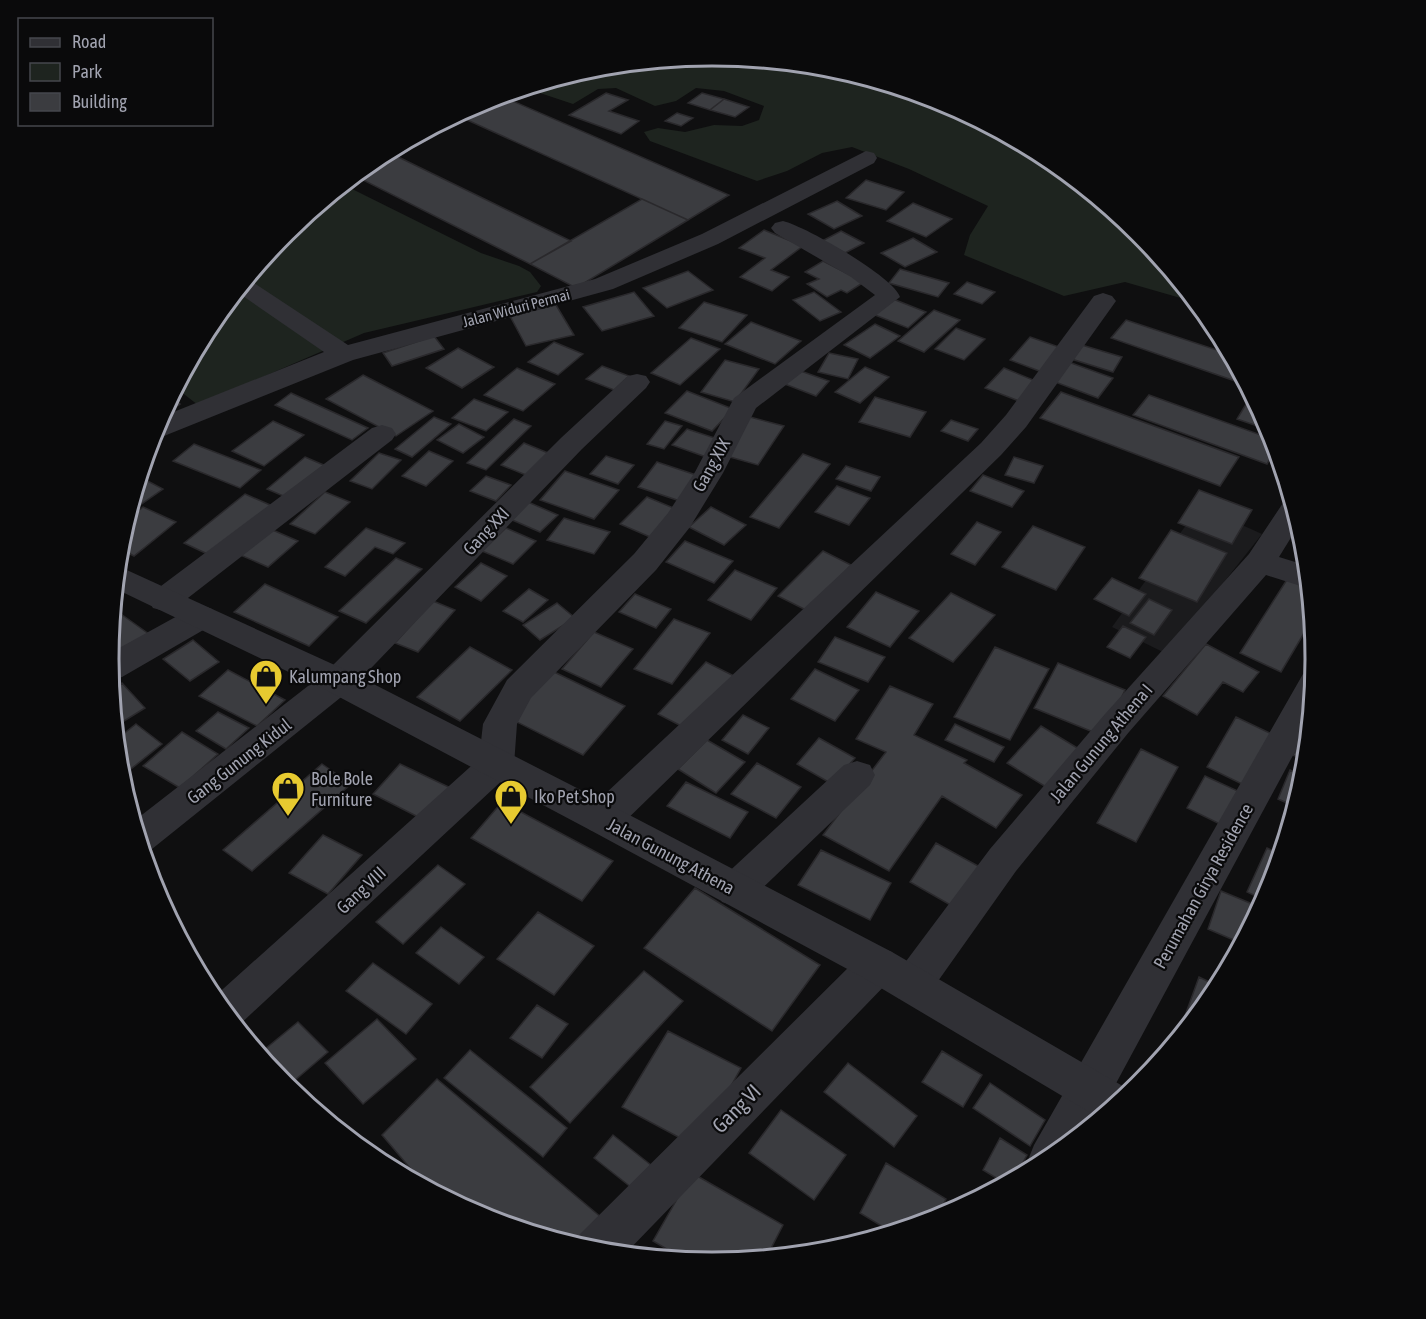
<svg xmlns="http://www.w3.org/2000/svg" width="1426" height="1319" font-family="'Asap Condensed',sans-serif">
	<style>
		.built { fill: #1b1b1d }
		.green { fill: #1e241f }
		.building { fill: #3b3c40; stroke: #2a292c; stroke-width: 1.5 }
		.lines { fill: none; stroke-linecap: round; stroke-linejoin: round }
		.minor { fill: #303035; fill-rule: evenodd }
		.tertiary { fill: #303035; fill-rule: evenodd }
		.labels { text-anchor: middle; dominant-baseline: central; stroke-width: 4.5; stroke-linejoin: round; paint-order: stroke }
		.far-street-label { font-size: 15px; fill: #a1a3b0; stroke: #0a0a0b }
		.street-label { font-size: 18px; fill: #a1a3b0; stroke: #0a0a0b }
		.poi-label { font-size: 18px; fill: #a1a3b0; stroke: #0a0a0b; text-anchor: start }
		.near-street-label { font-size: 21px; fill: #a1a3b0; stroke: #0a0a0b }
		.rim { fill: none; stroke: #a1a3b0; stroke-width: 3 }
	</style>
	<rect width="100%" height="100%" fill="#0f0f10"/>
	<!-- built -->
	<path class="built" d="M1200,506L1262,534L1167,654L1112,627Z"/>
	<!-- green -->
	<path class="green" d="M713,56L831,67L944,102L1049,157L1140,233L1198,303L1125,282L1064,296L964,255L970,235L988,206L909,169L852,147L822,153L787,171L757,181L650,141L644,132L658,128L685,132L714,125L742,126L759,120L764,106L724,91L696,88L676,101L655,106L616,88L598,89L573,104L525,88L596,67Z
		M344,185L481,253L519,266L530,272L541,286L537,292L364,333L198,405L176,388L211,324L286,232Z"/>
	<!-- building -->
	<path class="building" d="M606,93L628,100L609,111L639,121L621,134L569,115Z
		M702,93L724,99L710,110L688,103Z
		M501,96L729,195L688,220L456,115L482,101Z
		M724,99L749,107L735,117L710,110Z
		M677,113L693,118L681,126L665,121Z
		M388,152L571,241L530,264L355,176Z
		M866,180L904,192L886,210L846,198Z
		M642,199L688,220L576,288L530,264Z
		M837,201L862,216L834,229L808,214Z
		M913,203L952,219L926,237L887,221Z
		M764,230L803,246L771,270L789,277L772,291L740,277L765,258L739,248Z
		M841,231L864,243L845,253L822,241Z
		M913,238L937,252L905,267L881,253Z
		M823,261L864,282L847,293L841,290L827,297L807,284L819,279L805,272Z
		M900,269L949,283L938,297L889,283Z
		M688,271L713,290L667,308L643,288Z
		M967,282L995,292L982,304L954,294Z
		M634,292L654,316L602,331L583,307Z
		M814,292L841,312L820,321L793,300Z
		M893,299L926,312L908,328L875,315Z
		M704,302L747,315L722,342L679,328Z
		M556,305L574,335L526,346L510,316Z
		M934,310L960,320L924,352L898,341Z
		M1126,320L1232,355L1243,375L1238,382L1111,338Z
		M751,322L801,341L775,364L725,344Z
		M875,324L900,336L870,358L844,345Z
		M956,328L985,339L964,360L935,349Z
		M434,336L444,349L392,366L383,353Z
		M1030,337L1062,348L1042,372L1010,360Z
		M691,338L720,349L680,385L651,373Z
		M554,342L583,354L558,375L528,362Z
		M1075,343L1122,357L1113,372L1065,357Z
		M458,348L494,367L462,388L426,368Z
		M829,353L858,359L848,379L818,372Z
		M725,360L759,369L735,402L701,392Z
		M1063,360L1113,378L1098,398L1047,379Z
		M602,366L629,376L614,390L586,379Z
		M865,367L889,377L860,403L835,392Z
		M517,368L555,384L523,411L484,395Z
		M1004,368L1038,382L1019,401L985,388Z
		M795,369L829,381L816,396L782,383Z
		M363,375L433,411L396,436L326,399Z
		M687,391L733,409L712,431L665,413Z
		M1061,392L1239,457L1220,486L1040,418Z
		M291,393L368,428L352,440L275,405Z
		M1149,395L1275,440L1277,448L1267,464L1133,415Z
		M1251,396L1254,397L1272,431L1237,419Z
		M875,397L926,412L910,437L859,422Z
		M171,399L180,404L162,416Z
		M474,399L508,412L486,431L452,418Z
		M434,417L451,424L412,457L395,449Z
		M750,417L784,426L758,465L723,455Z
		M514,419L531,426L486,470L467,463Z
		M951,420L978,429L968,441L941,431Z
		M273,421L304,435L264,466L232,451Z
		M665,421L682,426L664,449L647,444Z
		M459,424L484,437L463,453L437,440Z
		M687,429L724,441L709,458L672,445Z
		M524,443L553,455L531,477L501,465Z
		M194,444L261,470L240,488L173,461Z
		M429,451L453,461L426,486L402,476Z
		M379,453L401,460L372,489L350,481Z
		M803,454L830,464L779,528L750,517Z
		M606,456L634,465L618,484L590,474Z
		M305,457L333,469L295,501L267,489Z
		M1014,457L1043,466L1034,483L1005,475Z
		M657,462L702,477L683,502L638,487Z
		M846,466L880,477L871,491L836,479Z
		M565,471L619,490L594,519L540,500Z
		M983,475L1024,491L1012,507L970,491Z
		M486,476L511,485L496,501L470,491Z
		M140,477L163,489L130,512Z
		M837,486L870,498L849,525L815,512Z
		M1199,490L1252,510L1232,544L1178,523Z
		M325,492L350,502L315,534L290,524Z
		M245,494L277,508L216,558L184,543Z
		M647,497L683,512L657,540L620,524Z
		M521,499L558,515L540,532L503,516Z
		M143,507L176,522L134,556L120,549L121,541L128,519Z
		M711,507L746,525L724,545L689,527Z
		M564,518L610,532L594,554L547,540Z
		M977,522L1001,532L975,565L951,554Z
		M1033,526L1085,547L1056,590L1002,567Z
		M268,528L298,541L268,567L238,554Z
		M366,528L405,543L393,554L375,547L345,576L325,567Z
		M506,528L536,541L513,564L482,551Z
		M1171,530L1227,553L1197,602L1139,578Z
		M685,541L733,561L714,583L666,562Z
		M823,551L851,565L808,611L778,596Z
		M396,558L422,569L366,623L339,611Z
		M481,563L507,576L481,601L455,587Z
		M735,570L777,588L751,620L708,600Z
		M1290,575L1310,584L1313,618L1281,672L1240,653Z
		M1112,578L1146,594L1129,616L1094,599Z
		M265,584L338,617L309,646L234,612Z
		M529,589L548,600L523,622L503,611Z
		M876,592L919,611L890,647L847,627Z
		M951,593L995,615L953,662L909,638Z
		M635,594L671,609L656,628L619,612Z
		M1149,599L1172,610L1154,635L1130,623Z
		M433,601L455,610L418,652L395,643Z
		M557,603L575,618L540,640L523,625Z
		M114,609L153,637L110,668L109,659Z
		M674,619L710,633L672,684L634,669Z
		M1123,626L1146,637L1130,658L1107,647Z
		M594,632L633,649L601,687L562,669Z
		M835,637L885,657L868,682L818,662Z
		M193,640L219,662L190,681L163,659Z
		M1206,644L1259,672L1243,692L1223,682L1197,715L1163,696Z
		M470,647L512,670L460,721L417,697Z
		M995,647L1049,669L1010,740L954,717Z
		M706,662L736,677L689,730L658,714Z
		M1058,663L1125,690L1103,736L1034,708Z
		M815,669L859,690L835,721L791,699Z
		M228,670L285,700L257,726L199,696Z
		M550,670L625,706L583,755L507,717Z
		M122,683L145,708L116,726L112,689Z
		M890,686L933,704L914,735L967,760L964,763L1022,795L996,828L942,796L889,871L823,835L886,752L856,739Z
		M218,712L249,728L226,749L196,731Z
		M743,715L769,728L748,754L722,740Z
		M1236,717L1274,735L1246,786L1207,767Z
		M1311,718L1307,761L1293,755Z
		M136,724L162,744L121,777L117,739Z
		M955,724L1004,747L994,762L945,740Z
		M1041,726L1084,752L1051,790L1007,763Z
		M182,732L218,754L180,788L143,766Z
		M819,738L855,758L832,784L797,764Z
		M707,740L745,762L716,793L678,769Z
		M1141,749L1178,767L1136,842L1097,823Z
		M757,763L801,787L776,818L731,794Z
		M322,764L351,784L252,871L223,850Z
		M400,764L455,790L428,822L373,794Z
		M1290,770L1305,777L1296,807L1278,799Z
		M1205,776L1240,792L1222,825L1187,808Z
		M686,782L748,812L730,838L667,806Z
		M502,802L613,861L582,901L471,838Z
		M323,835L362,855L328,894L289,873Z
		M936,843L980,867L954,907L910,882Z
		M1267,848L1282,855L1266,901L1247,892Z
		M821,850L891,883L870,920L798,885Z
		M438,865L465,884L403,944L376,922Z
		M695,888L820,965L772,1031L644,948Z
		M1221,891L1262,908L1243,944L1208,929Z
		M538,912L594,946L554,995L497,959Z
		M441,927L484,957L459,984L416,953Z
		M373,963L432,1004L406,1034L346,991Z
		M196,968L227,996L218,1004L211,995Z
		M644,971L683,1001L570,1123L530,1087Z
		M1199,977L1220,987L1189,1027L1182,1024Z
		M537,1005L568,1024L542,1058L510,1038Z
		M377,1019L416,1059L363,1104L325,1063Z
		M298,1022L328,1052L294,1081L265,1049Z
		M668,1031L741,1068L697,1147L622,1107Z
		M470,1050L567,1128L543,1157L444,1078Z
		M942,1051L982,1075L963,1107L922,1082Z
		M848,1063L917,1116L894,1147L824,1092Z
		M437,1079L602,1218L575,1246L482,1217L427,1188L382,1135Z
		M990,1083L1045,1120L1030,1146L973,1108Z
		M781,1110L846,1155L814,1200L749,1153Z
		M613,1135L651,1165L632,1188L594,1158Z
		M1000,1138L1027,1155L1013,1181L1006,1184L983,1170Z
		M388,1155L410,1179L379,1163Z
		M886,1163L946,1199L936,1220L893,1233L860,1213Z
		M692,1173L783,1225L766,1258L713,1263L687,1261L653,1241Z"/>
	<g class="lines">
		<!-- minor -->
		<path class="minor" d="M866,151L874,153L877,158L874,163L718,244L613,289L353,360L164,436L152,438L161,417L324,352L237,292L248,279L348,345L595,279L702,234Z
			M783,221C805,226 894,277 900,297L756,408L723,473L690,527L656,570L531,698L517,724L514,765L508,775L237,1027L213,998L479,759L483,724L507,680L634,554L668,513L695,472L734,398L875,295L851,277L775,233L771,228L775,223Z
			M1103,293L1112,296L1116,301L1026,427L1001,455L616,830L603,834L590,830L585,819L590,808L981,443L1006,415L1094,296Z
			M637,374L646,376L650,382L646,388L582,449L350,690L152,849L143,852L134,821L326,672L562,437L628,376Z
			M382,425L392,428L396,434L392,440L175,608L164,611L153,608L148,600L153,592L372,428Z
			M1292,498L1300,523L1279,557L1308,566L1310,589L1266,575L1129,732L1016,871L926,998L912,1003L898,998L892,985L898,972L990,849L1105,714L1249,554L1285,500Z
			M201,605L212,609L217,617L212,625L122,677L111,680L110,653L190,609Z
			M1315,670L1311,722L1093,1126L1048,1162L1032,1170L1028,1160L1034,1145L1303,674Z
			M857,761L870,765L875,775L870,785L748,902L735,906L722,902L716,890L722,878L844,765Z
			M878,947L892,952L898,965L892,978L624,1255L595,1252L574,1245L578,1236L864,952Z"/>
		<!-- tertiary -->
		<path class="tertiary" d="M118,566L350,672L616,808L892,952L1133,1092L1101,1119L864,978L590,830L326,690L116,589Z"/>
	</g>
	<!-- icons -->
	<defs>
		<symbol id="shop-pin" viewBox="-11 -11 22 30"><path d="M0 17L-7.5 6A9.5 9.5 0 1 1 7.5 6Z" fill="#e7ca30" stroke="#0a0a0b"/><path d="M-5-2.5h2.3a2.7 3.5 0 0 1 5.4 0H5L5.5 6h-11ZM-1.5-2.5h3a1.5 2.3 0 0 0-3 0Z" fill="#111"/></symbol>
	</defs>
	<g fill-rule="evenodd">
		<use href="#shop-pin" x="247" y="657" width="38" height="52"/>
		<use href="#shop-pin" x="269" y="769" width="38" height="52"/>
		<use href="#shop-pin" x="492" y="777" width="38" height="52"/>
	</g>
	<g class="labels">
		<!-- far-street labels -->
		<g class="far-street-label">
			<text transform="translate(516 308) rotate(-15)">Jalan Widuri Permai</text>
		</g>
		<!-- street labels -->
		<g class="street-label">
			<text transform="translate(711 465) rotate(-61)">Gang XIX</text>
			<text transform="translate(486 531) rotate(-47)">Gang XXI</text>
			<text transform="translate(1101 743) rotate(-50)">Jalan Gunung Athena I</text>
			<text transform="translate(239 761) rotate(-38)">Gang Gunung Kidul</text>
			<text transform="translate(671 856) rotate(28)">Jalan Gunung Athena</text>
			<text transform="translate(1203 886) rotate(-61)">Perumahan Girya Residence</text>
			<text transform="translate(361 890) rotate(-43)">Gang VIII</text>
		</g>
		<!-- poi labels -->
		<g class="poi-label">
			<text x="289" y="676">Kalumpang Shop</text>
			<text x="311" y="778">Bole Bole<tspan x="311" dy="21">Furniture</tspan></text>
			<text x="534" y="796">Iko Pet Shop</text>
		</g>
		<!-- near-street labels -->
		<g class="near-street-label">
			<text transform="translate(736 1108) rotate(-45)">Gang VI</text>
		</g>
	</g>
	<!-- crop -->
	<path d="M0 0H1426V1319H0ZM119 659a593 593 0 1 1 1186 0a593 593 0 1 1-1186 0Z" fill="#0a0a0b" fill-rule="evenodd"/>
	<path class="rim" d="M119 659a593 593 0 1 1 1186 0a593 593 0 1 1-1186 0Z"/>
	<!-- legend -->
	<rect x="18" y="18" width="195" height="108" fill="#0a0a0b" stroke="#46474d" stroke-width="1.5"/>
	<rect x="30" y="38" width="30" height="9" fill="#303035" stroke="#46474d" stroke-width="1.5"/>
	<text x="72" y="48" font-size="18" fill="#a1a3b0">Road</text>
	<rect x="30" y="63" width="30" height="18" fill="#1e241f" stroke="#46474d" stroke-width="1.5"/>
	<text x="72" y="78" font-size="18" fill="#a1a3b0">Park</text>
	<rect x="30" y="93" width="30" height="18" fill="#3b3c40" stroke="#46474d" stroke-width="1.5"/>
	<text x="72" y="108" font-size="18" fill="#a1a3b0">Building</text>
</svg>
